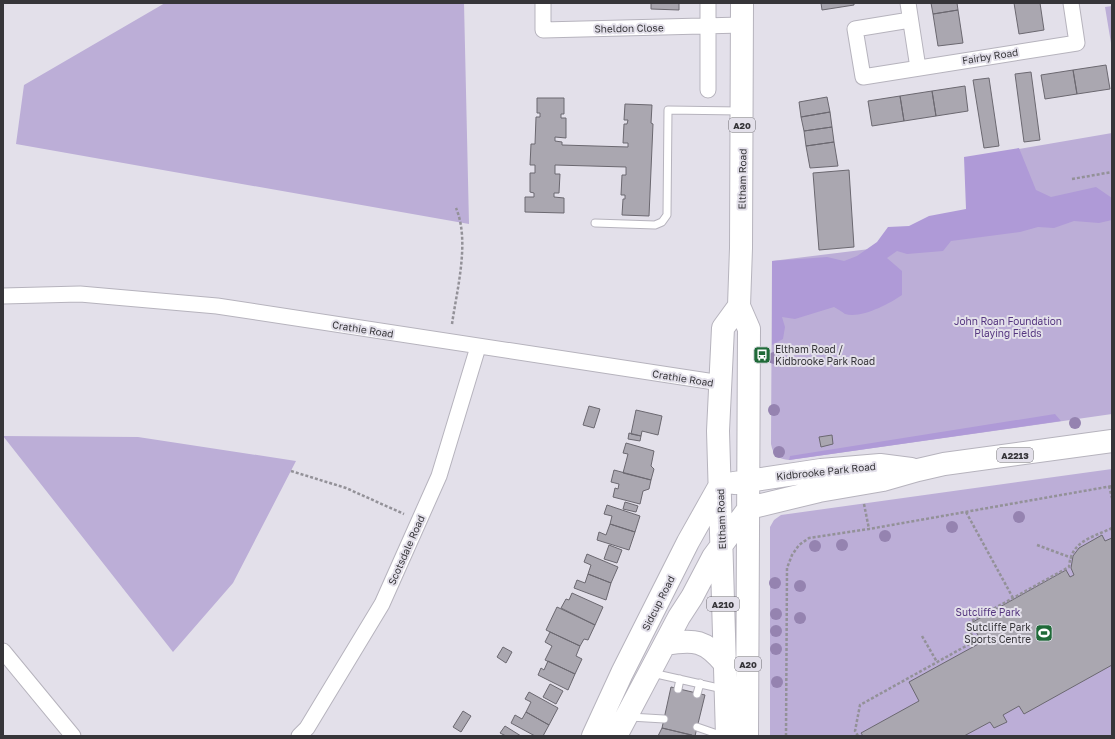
<svg xmlns="http://www.w3.org/2000/svg" width="1115" height="739" font-family="'Golos Text',sans-serif">
	<style>
		.green { fill: #bcaed7 }
		.forest { fill: #af9ad7 }
		.building { fill: #aaa7b0; stroke: #6b6870 }
		.lines { fill: none; stroke-linecap: round; stroke-linejoin: round }
		.lane-casing { stroke: #b6b3bd; stroke-width: 9 }
		.street-casing { stroke: #b6b3bd; stroke-width: 17 }
		.highway-casing { stroke: #b6b3bd; stroke-width: 24 }
		.path { stroke: #939198; stroke-width: 2.5; stroke-dasharray: 3 2; stroke-linecap: butt }
		.lane { stroke: #fff; stroke-width: 7 }
		.street { stroke: #fff; stroke-width: 15 }
		.highway { stroke: #fff; stroke-width: 22 }
		.tree { fill: #9583b0 }
		.labels { text-anchor: middle; dominant-baseline: central; stroke-width: 4; stroke-linejoin: round; paint-order: stroke }
		.shield { fill: #e3e0ea; stroke: #6a686e; stroke-width: 1 }
		.shield-label { font-size: 9px; font-weight: bold; fill: #363539 }
		.street-label { font-size: 10px; fill: #363539; stroke: #e3e0ea }
		.park-label { font-size: 10px; fill: #563780; stroke: #e3e0ea }
		.poi-label { font-size: 10px; fill: #363539; stroke: #e3e0ea; text-anchor: start }
	</style>
	<rect width="100%" height="100%" fill="#e3e0ea"/>
	<!-- green -->
	<path class="green" d="M165,3H464L469,224L16,144L24,85Z
		M1112,6V43H1111L1105,7Z
		M1112,133V414L789,460C779,459 773,456 771,444L772,261L894,246L987,227L973,157Z
		M3,436L138,437L296,461L233,583L173,652Z
		M1112,469V736H770V527L774,520L781,515Z"/>
	<!-- forest -->
	<path class="forest" d="M1019,148L1036,190L1051,197L1096,187L1112,198V220L1099,223L1074,221L1054,228L1038,227L1020,232L951,241L943,251L907,254L897,251L887,258L902,271V295C889,304 861,319 845,314C842,312 838,309 834,307L795,319L782,317L785,327L783,339L772,345V261L827,257L844,261L857,256L877,242L888,227L909,226L929,216L966,209L964,157Z
		M1055,414L1061,421L789,460L790,456Z"/>
	<!-- building -->
	<path class="building" d="M651,3H679V10L651,9Z
		M821,3H854V5L822,10Z
		M931,3H957L958,10L933,14Z
		M1014,3H1040L1044,30L1019,34Z
		M958,10L963,43L938,46L933,14Z
		M1106,65L1110,89L1077,94L1073,70Z
		M1073,70L1077,94L1045,99L1041,75Z
		M1031,72L1040,140L1024,142L1015,74Z
		M989,78L999,146L984,148L973,80Z
		M965,86L968,111L936,116L932,91Z
		M932,91L936,116L904,121L900,96Z
		M900,96L904,121L872,126L868,101Z
		M827,97L830,112L801,117L799,102Z
		M537,98H564V114H561V118H566V138L555,137V141L562,142V145L628,147V143H623L624,124H627L628,120H624L625,104L652,105L651,123L653,124L649,216L622,215L623,199H625V195H621L622,175H626V167L555,165V174H560L559,193H554V197L564,198V213L525,212V197H534V193L530,192V173H535V165H530L531,144H535L536,117H540V113H537Z
		M830,112L832,127L804,131L801,117Z
		M832,127L834,142L806,146L804,131Z
		M834,142L838,166L810,168L806,146Z
		M849,170L854,247L819,250L813,173Z
		M589,406L600,409L594,428L583,425Z
		M636,410L662,416L658,435L642,431L641,436L631,434Z
		M629,433L641,436L640,441L628,439Z
		M832,435L833,444L821,447L819,437Z
		M626,443L654,451L651,466L654,469L651,480L623,473L628,454L623,453Z
		M614,470L651,480L649,489L643,491L640,504L613,497L615,488L618,489L619,484L611,482Z
		M625,502L638,506L636,512L623,509Z
		M607,505L640,516L635,532L610,524L612,516L604,514Z
		M610,524L635,532L629,550L597,540L599,532L606,535Z
		M1102,535L1105,541L1112,538V665L1024,714L1019,706L1003,715L1007,722L994,728L990,722L964,736H863L861,733L919,701L909,682L982,642L971,623L1066,570L1070,577L1074,575L1071,568L1073,556L1079,548Z
		M609,545L622,550L617,563L604,559Z
		M587,554L618,567L611,583L588,574L591,565L584,562Z
		M588,574L611,583L606,600L574,588L577,580L585,583Z
		M572,593L603,607L595,625L561,608L566,599L569,600Z
		M557,607L595,625L588,640L584,639L580,646L546,630Z
		M550,632L580,646L576,656L582,659L575,674L545,660L552,646L545,642Z
		M503,647L512,652L506,663L497,657Z
		M548,661L575,674L568,690L538,675L541,668L544,670Z
		M550,684L563,691L556,704L543,697Z
		M671,687L705,695L695,736L662,728Z
		M529,692L558,708L549,725L526,712L531,702L525,699Z
		M463,711L471,716L461,732L453,727Z
		M526,712L549,725L543,736H535L511,723L515,715L522,719Z
		M505,726L521,736H506L500,733Z
		M662,728L692,735V736H658Z"/>
	<g class="lines">
		<defs>
			<path id="lane" d="M595,223L655,225L662,222L667,215L668,110L740,111
				M652,673L723,689
				M678,689L680,679
				M697,694L700,683
				M630,717L664,719
				M697,727L723,736"/>
			<path id="street" d="M543,3V30L742,25
				M908,3L918,68
				M910,20L855,29L863,77L1077,43L1071,3
				M708,90V3
				M3,296L80,294L217,306L721,383
				M3,651L73,736
				M299,736L307,728L382,604L439,476L478,347"/>
			<path id="highway" d="M742,3L741,248L739,306L749,329L747,736
				M734,483L821,470L880,465L911,469
				M665,644C694,639 706,640 725,664
				M593,736L622,673L688,542L720,485
				M616,736L679,617L692,597L713,557L749,508L819,491L883,480L918,470L944,464L1112,441
				M727,736L718,431L723,328L739,306"/>
		</defs>
		<!-- lane casing -->
		<use href="#lane" class="lane-casing"/>
		<!-- street casing -->
		<use href="#street" class="street-casing"/>
		<!-- highway casing -->
		<use href="#highway" class="highway-casing"/>
		<!-- path -->
		<path class="path" d="M1072,179L1112,172
			M452,324C457,289 470,241 456,208
			M291,471L346,488L404,514
			M1109,486L1112,498
			M864,504L869,529
			M966,512L1013,598
			M1037,545L1072,558
			M922,636L937,662
			M786,736L787,568L792,555L799,545L809,538L869,529L1112,486
			M858,736L855,731L860,705L975,641L966,624L1069,567C1071,541 1091,538 1112,528"/>
		<!-- lane -->
		<use href="#lane" class="lane"/>
		<!-- street -->
		<use href="#street" class="street"/>
		<!-- highway -->
		<use href="#highway" class="highway"/>
	</g>
	<!-- trees -->
	<g class="tree">
		<circle cx="774" cy="358" r="6"/>
		<circle cx="774" cy="410" r="6"/>
		<circle cx="1075" cy="423" r="6"/>
		<circle cx="779" cy="452" r="6"/>
		<circle cx="1019" cy="517" r="6"/>
		<circle cx="952" cy="527" r="6"/>
		<circle cx="885" cy="536" r="6"/>
		<circle cx="842" cy="545" r="6"/>
		<circle cx="815" cy="546" r="6"/>
		<circle cx="775" cy="583" r="6"/>
		<circle cx="800" cy="586" r="6"/>
		<circle cx="776" cy="614" r="6"/>
		<circle cx="800" cy="618" r="6"/>
		<circle cx="776" cy="631" r="6"/>
		<circle cx="776" cy="649" r="6"/>
		<circle cx="777" cy="682" r="6"/>
	</g>
	<!-- icons -->
	<defs>
		<symbol id="bus-square" viewBox="-11 -11 22 22"><rect x="-9" y="-9" width="18" height="18" rx="4" fill="#1f6a38" stroke="#e3e0ea"/><path d="M-5-6H5V4H4V6H2V4H-2V6H-4V4H-5ZM-3.5-4V0h7V-4ZM-3.5 1.2v1.5H-2V1.2ZM2 1.2v1.5H3.5V1.2Z" fill="#fff"/></symbol>
		<symbol id="stadium-square" viewBox="-11 -11 22 22"><rect x="-9" y="-9" width="18" height="18" rx="4" fill="#1f6a38" stroke="#e3e0ea"/><path d="M0-5a6.5 5 0 1 0 0 10a6.5 5 0 1 0 0-10ZM-3.5-1.8h7v3.6h-7Z" fill="#fff"/></symbol>
	</defs>
	<g fill-rule="evenodd">
		<use href="#bus-square" x="752" y="345" width="20" height="20"/>
		<use href="#stadium-square" x="1034" y="623" width="20" height="20"/>
	</g>
	<g class="labels">
		<!-- shield labels -->
		<g class="shield">
			<rect x="729" y="118" width="26" height="14" rx="3"/>
			<rect x="997" y="448" width="36" height="14" rx="3"/>
			<rect x="707" y="597" width="32" height="14" rx="3"/>
			<rect x="735" y="657" width="26" height="14" rx="3"/>
		</g>
		<g class="shield-label">
			<text x="742" y="125">A20</text>
			<text x="1015" y="455">A2213</text>
			<text x="723" y="604">A210</text>
			<text x="748" y="664">A20</text>
		</g>
		<!-- street labels -->
		<g class="street-label">
			<text transform="translate(629 28) rotate(-1)">Sheldon Close</text>
			<text transform="translate(990 56) rotate(-9)">Fairby Road</text>
			<text transform="translate(742 179) rotate(-89)">Eltham Road</text>
			<text transform="translate(363 329) rotate(9)">Crathie Road</text>
			<text transform="translate(683 378) rotate(9)">Crathie Road</text>
			<text transform="translate(826 471) rotate(-6)">Kidbrooke Park Road</text>
			<text transform="translate(721 519) rotate(-92)">Eltham Road</text>
			<text transform="translate(406 550) rotate(-66)">Scotsdale Road</text>
			<text transform="translate(658 603) rotate(-63)">Sidcup Road</text>
		</g>
		<!-- park labels -->
		<g class="park-label">
			<text x="1008" y="321">John Roan Foundation<tspan x="1008" dy="12">Playing Fields</tspan></text>
			<text x="988" y="612">Sutcliffe Park</text>
		</g>
		<!-- poi labels -->
		<g class="poi-label">
			<text x="775" y="349">Eltham Road /<tspan x="775" dy="12">Kidbrooke Park Road</tspan></text>
			<text x="1031" y="627" text-anchor="end">Sutcliffe Park<tspan x="1031" dy="12">Sports Centre</tspan></text>
		</g>
	</g>
	<!-- border -->
	<rect width="1115" height="739" fill="none" stroke="#363539" stroke-width="8"/>
</svg>
